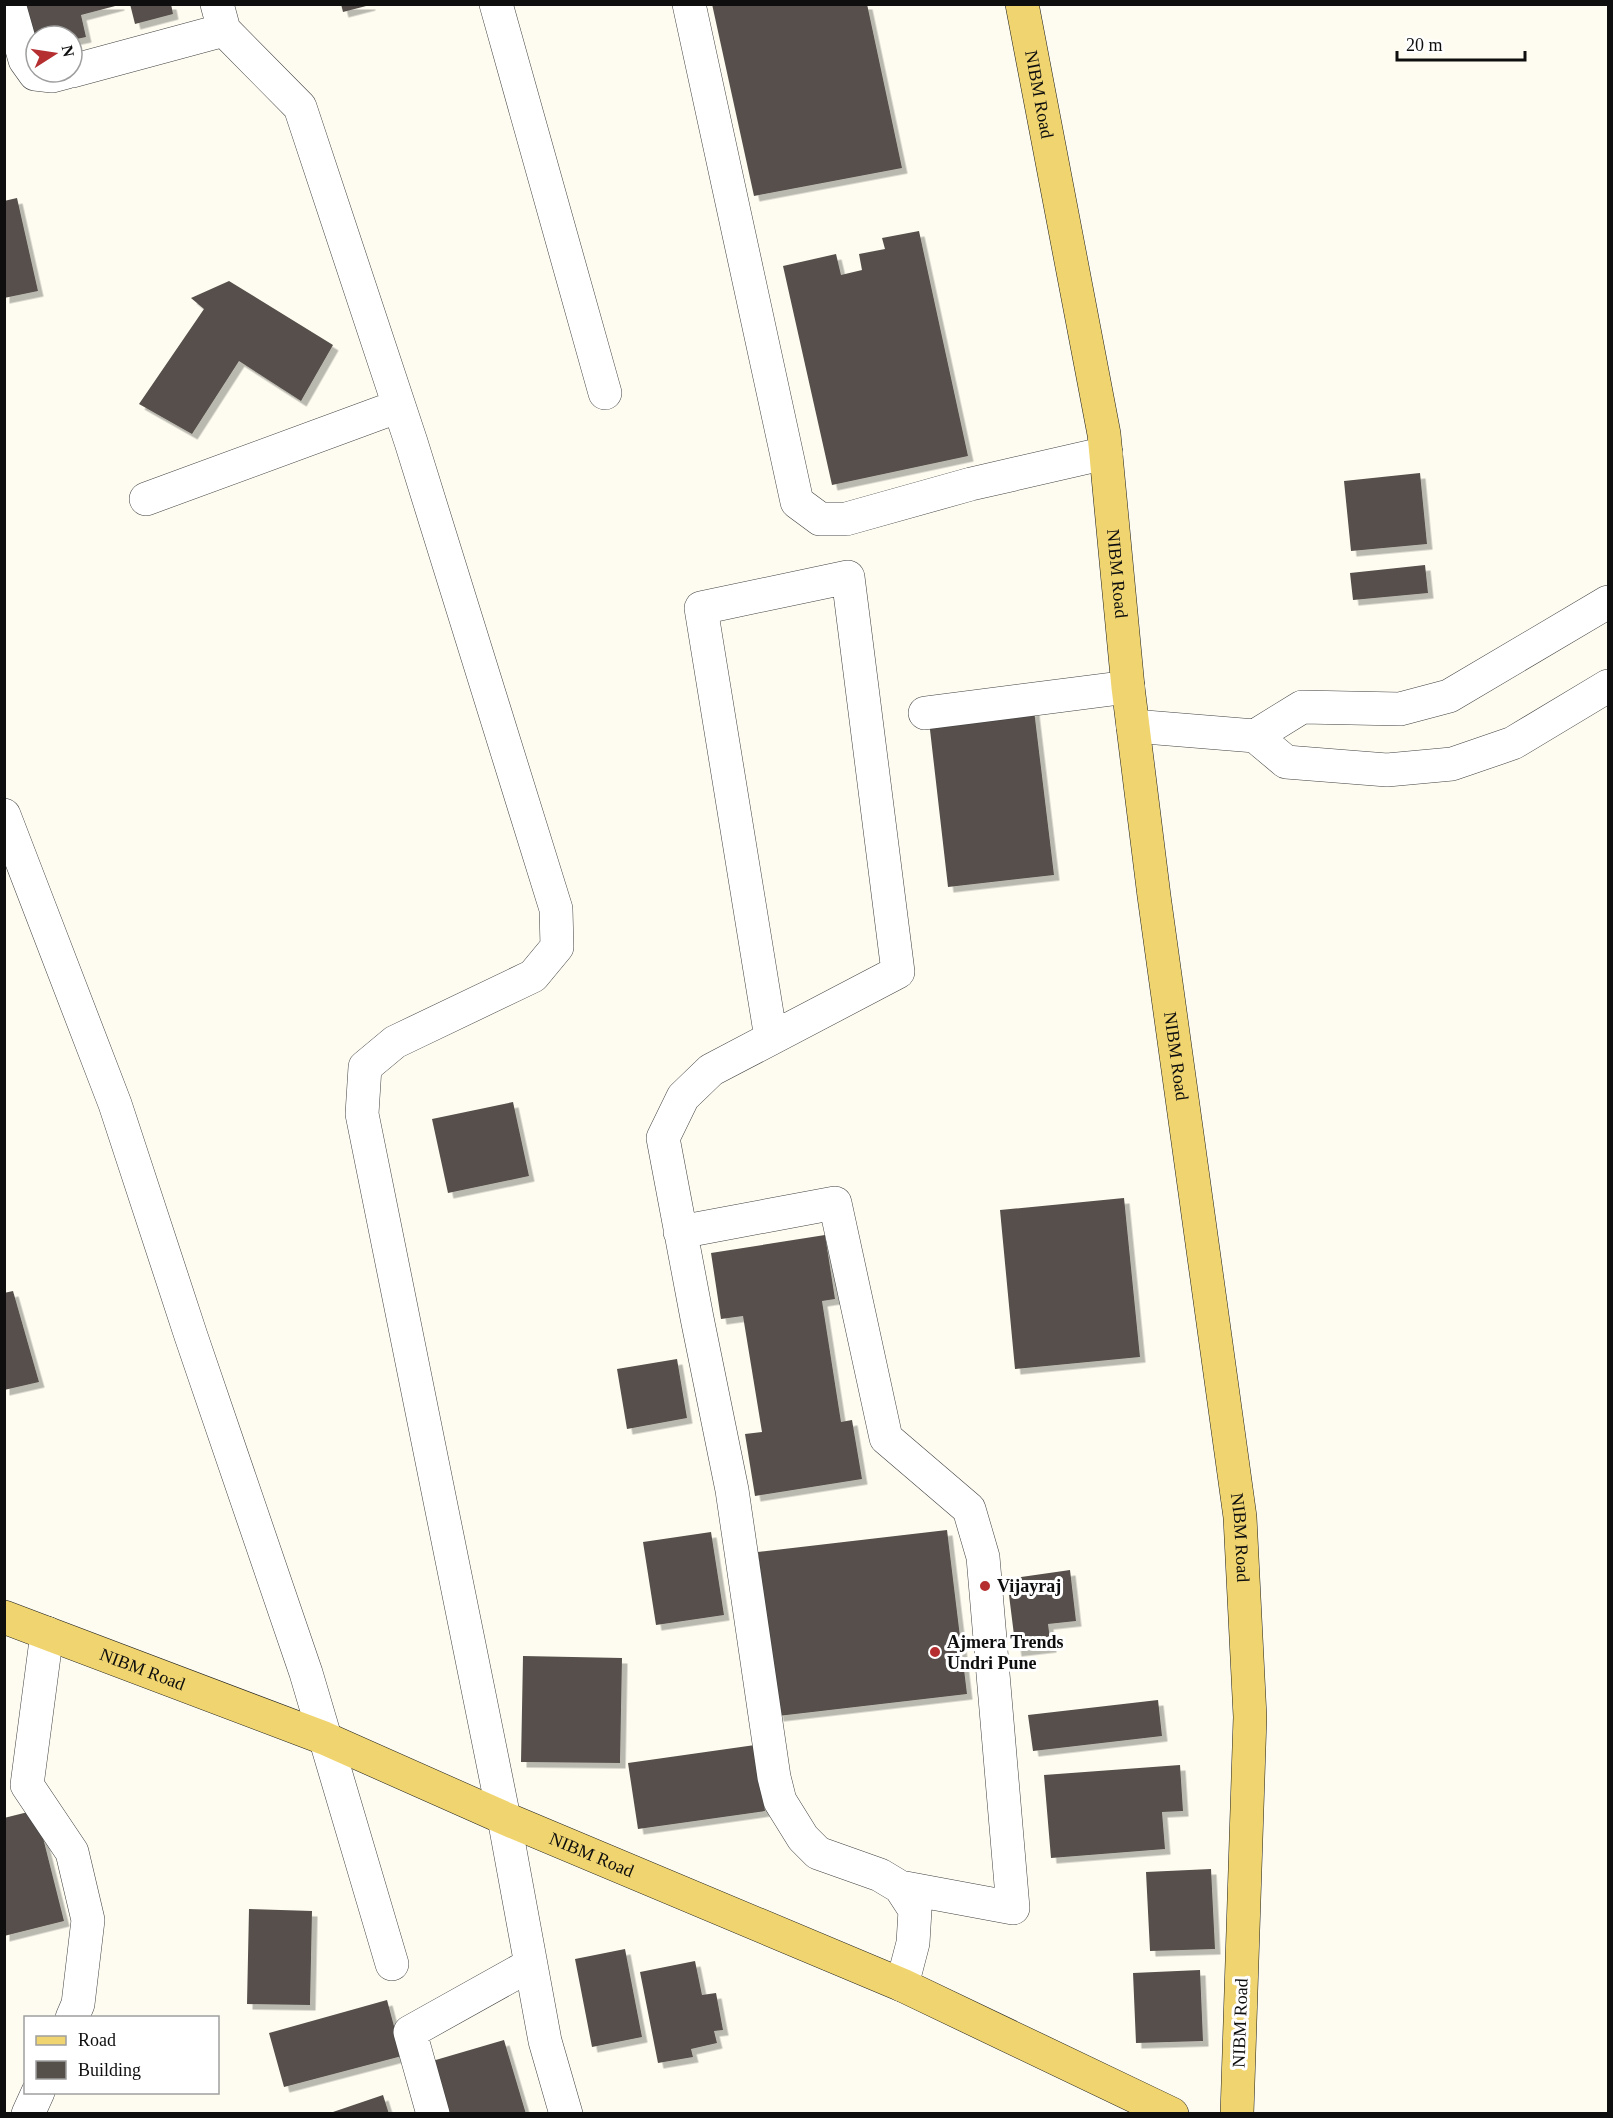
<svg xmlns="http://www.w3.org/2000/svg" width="1613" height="2118" font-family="Georgia,serif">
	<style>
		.building { fill: #56504b; filter: url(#shadow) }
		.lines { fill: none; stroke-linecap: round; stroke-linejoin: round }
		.minor-casing { stroke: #414141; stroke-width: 34 }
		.major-casing { stroke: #1f1f1f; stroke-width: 34 }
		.minor { stroke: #fff; stroke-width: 33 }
		.major { stroke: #efd46f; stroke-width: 33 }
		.poi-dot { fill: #b52f31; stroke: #fff; stroke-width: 2 }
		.labels { text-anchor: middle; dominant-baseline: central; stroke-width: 6; stroke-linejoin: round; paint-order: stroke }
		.street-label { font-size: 18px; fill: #0e0e0e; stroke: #fff }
		.poi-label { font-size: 18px; font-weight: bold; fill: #0e0e0e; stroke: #fff; text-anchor: start }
	</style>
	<defs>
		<filter id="shadow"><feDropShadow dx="5.5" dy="5.5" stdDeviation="0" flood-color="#0004"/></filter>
	</defs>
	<rect width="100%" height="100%" fill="#fefcf0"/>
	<!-- building -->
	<path class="building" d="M21,4H119V5L81,15L86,37L72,40V36H36V60Z
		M130,4H171L173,14L135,24Z
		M341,4H370V5L343,12Z
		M712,4H867L902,168L754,196Z
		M17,198L38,291L4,298V201Z
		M919,231L968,456L832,485L783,266L836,254L841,275L862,270L859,254L885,249L882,238Z
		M229,281L333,345L301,401L239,361L192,434L139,404L204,309L191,298Z
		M1420,473L1427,544L1351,551L1344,481Z
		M1425,565L1428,593L1353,600L1350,573Z
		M1034,710L1054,875L948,887L929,721Z
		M513,1102L529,1176L448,1193L432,1119Z
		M1124,1198L1140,1357L1015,1369L1000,1210Z
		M825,1235L835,1299L822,1301L841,1422L852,1420L862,1479L755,1496L745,1434L762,1432L743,1316L721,1319L711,1253Z
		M13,1291L39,1382L4,1390V1293Z
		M677,1359L687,1418L627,1429L617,1369Z
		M947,1530L967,1694L778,1716L758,1552Z
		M711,1532L724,1615L656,1625L643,1542Z
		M1070,1570L1076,1621L1048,1624L1051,1647L1016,1651L1007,1579Z
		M523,1656L622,1658L620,1763L521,1762Z
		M1158,1700L1162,1736L1033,1751L1028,1715Z
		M755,1745L765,1811L638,1829L628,1763Z
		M1180,1765L1183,1811L1162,1812L1165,1849L1051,1858L1044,1775Z
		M36,1810L64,1921L4,1936V1818Z
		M1211,1869L1215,1949L1150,1951L1146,1872Z
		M249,1909L312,1911L310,2005L247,2004Z
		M625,1949L642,2037L592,2047L575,1959Z
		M695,1961L702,1995L716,1993L723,2030L714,2031L717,2043L691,2049L693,2057L658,2063L640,1972Z
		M1200,1970L1203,2041L1136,2043L1133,1973Z
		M387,2000L402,2056L284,2087L269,2033Z
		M504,2040L526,2114H436L422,2064Z
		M383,2095L389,2114H330V2113Z"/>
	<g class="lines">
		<defs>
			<path id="minor" d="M9,4L25,60L35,74L52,76L67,72
				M217,4L224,30L300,107L411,442L556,909L557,947L533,976L395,1042L365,1067L362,1114L504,1818L545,2041L566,2114
				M496,4L605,393
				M689,4L797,502L820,519H846L971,484L1106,453
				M72,71L224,30
				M146,499L399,406
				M925,713L1128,687
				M1133,726L1255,736L1286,762L1387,770L1452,764L1513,743L1608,686
				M1255,736L1302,707L1400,709L1449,696L1608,602
				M4,815L115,1104L191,1336L306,1673L392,1964
				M771,1038L701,608L848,577L898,972L711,1070L683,1097L663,1138L697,1318L732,1490L774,1777L780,1801L803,1838L818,1853L880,1875L900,1887L915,1910L913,1943L902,1985
				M680,1232L835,1203L886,1438L969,1509L983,1557L1013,1908L900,1887
				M47,1633L27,1785L72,1852L88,1920L78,2004L72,2018
				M28,2114L38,2092
				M433,2114L410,2032L530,1965"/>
			<g id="major">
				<path id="s1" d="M1022,4L1104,434L1128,687L1154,896L1240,1517L1250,1717L1237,2114"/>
				<path id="s2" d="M4,1617L324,1738L504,1818L902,1985L1172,2114"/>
			</g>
		</defs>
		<!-- minor casing -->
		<use href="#minor" class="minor-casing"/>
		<!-- major casing -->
		<use href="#major" class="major-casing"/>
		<!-- minor -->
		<use href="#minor" class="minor"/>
		<!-- major -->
		<use href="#major" class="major"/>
	</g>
	<!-- markers -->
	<g class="poi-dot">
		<circle cx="985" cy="1586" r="6"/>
		<circle cx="935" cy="1652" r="6"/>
	</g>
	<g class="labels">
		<!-- street labels -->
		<g class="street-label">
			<text stroke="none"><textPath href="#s1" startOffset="92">NIBM Road</textPath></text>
			<text stroke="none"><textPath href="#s1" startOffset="578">NIBM Road</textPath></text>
			<text stroke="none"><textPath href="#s1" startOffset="1064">NIBM Road</textPath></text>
			<text stroke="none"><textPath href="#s1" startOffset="1550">NIBM Road</textPath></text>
			<text stroke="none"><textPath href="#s2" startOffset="148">NIBM Road</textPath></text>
			<text stroke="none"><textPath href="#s2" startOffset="634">NIBM Road</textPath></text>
			<text transform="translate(1240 2023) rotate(-88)">NIBM Road</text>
		</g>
		<!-- poi labels -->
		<g class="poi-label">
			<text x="997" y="1586">Vijayraj</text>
			<text x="947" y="1642">Ajmera Trends<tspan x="947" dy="21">Undri Pune</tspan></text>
		</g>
	</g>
	<!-- border -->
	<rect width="1613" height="2118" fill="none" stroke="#0e0e0e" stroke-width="12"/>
	<!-- legend -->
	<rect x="24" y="2016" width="195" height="78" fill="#ffffff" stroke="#9f9f9f" stroke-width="1.5"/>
	<rect x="36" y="2036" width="30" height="9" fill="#efd46f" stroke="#9f9f9f" stroke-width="1.5"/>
	<text x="78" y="2046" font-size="18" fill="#0e0e0e">Road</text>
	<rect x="36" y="2061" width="30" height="18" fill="#56504b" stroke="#9f9f9f" stroke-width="1.5"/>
	<text x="78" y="2076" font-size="18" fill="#0e0e0e">Building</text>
	<!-- north arrow -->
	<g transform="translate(54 54) rotate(78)"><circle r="28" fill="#ffffff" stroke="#9f9f9f" stroke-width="1.5"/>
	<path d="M0-4.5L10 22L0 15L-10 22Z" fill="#b52f31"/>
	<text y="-9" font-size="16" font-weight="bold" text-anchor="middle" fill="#0e0e0e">N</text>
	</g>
	<!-- scale -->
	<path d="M1397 51v9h128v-9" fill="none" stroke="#0e0e0e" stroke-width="3"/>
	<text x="1406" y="51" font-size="18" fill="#0e0e0e" stroke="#ffffff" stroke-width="4.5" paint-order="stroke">20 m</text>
</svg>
